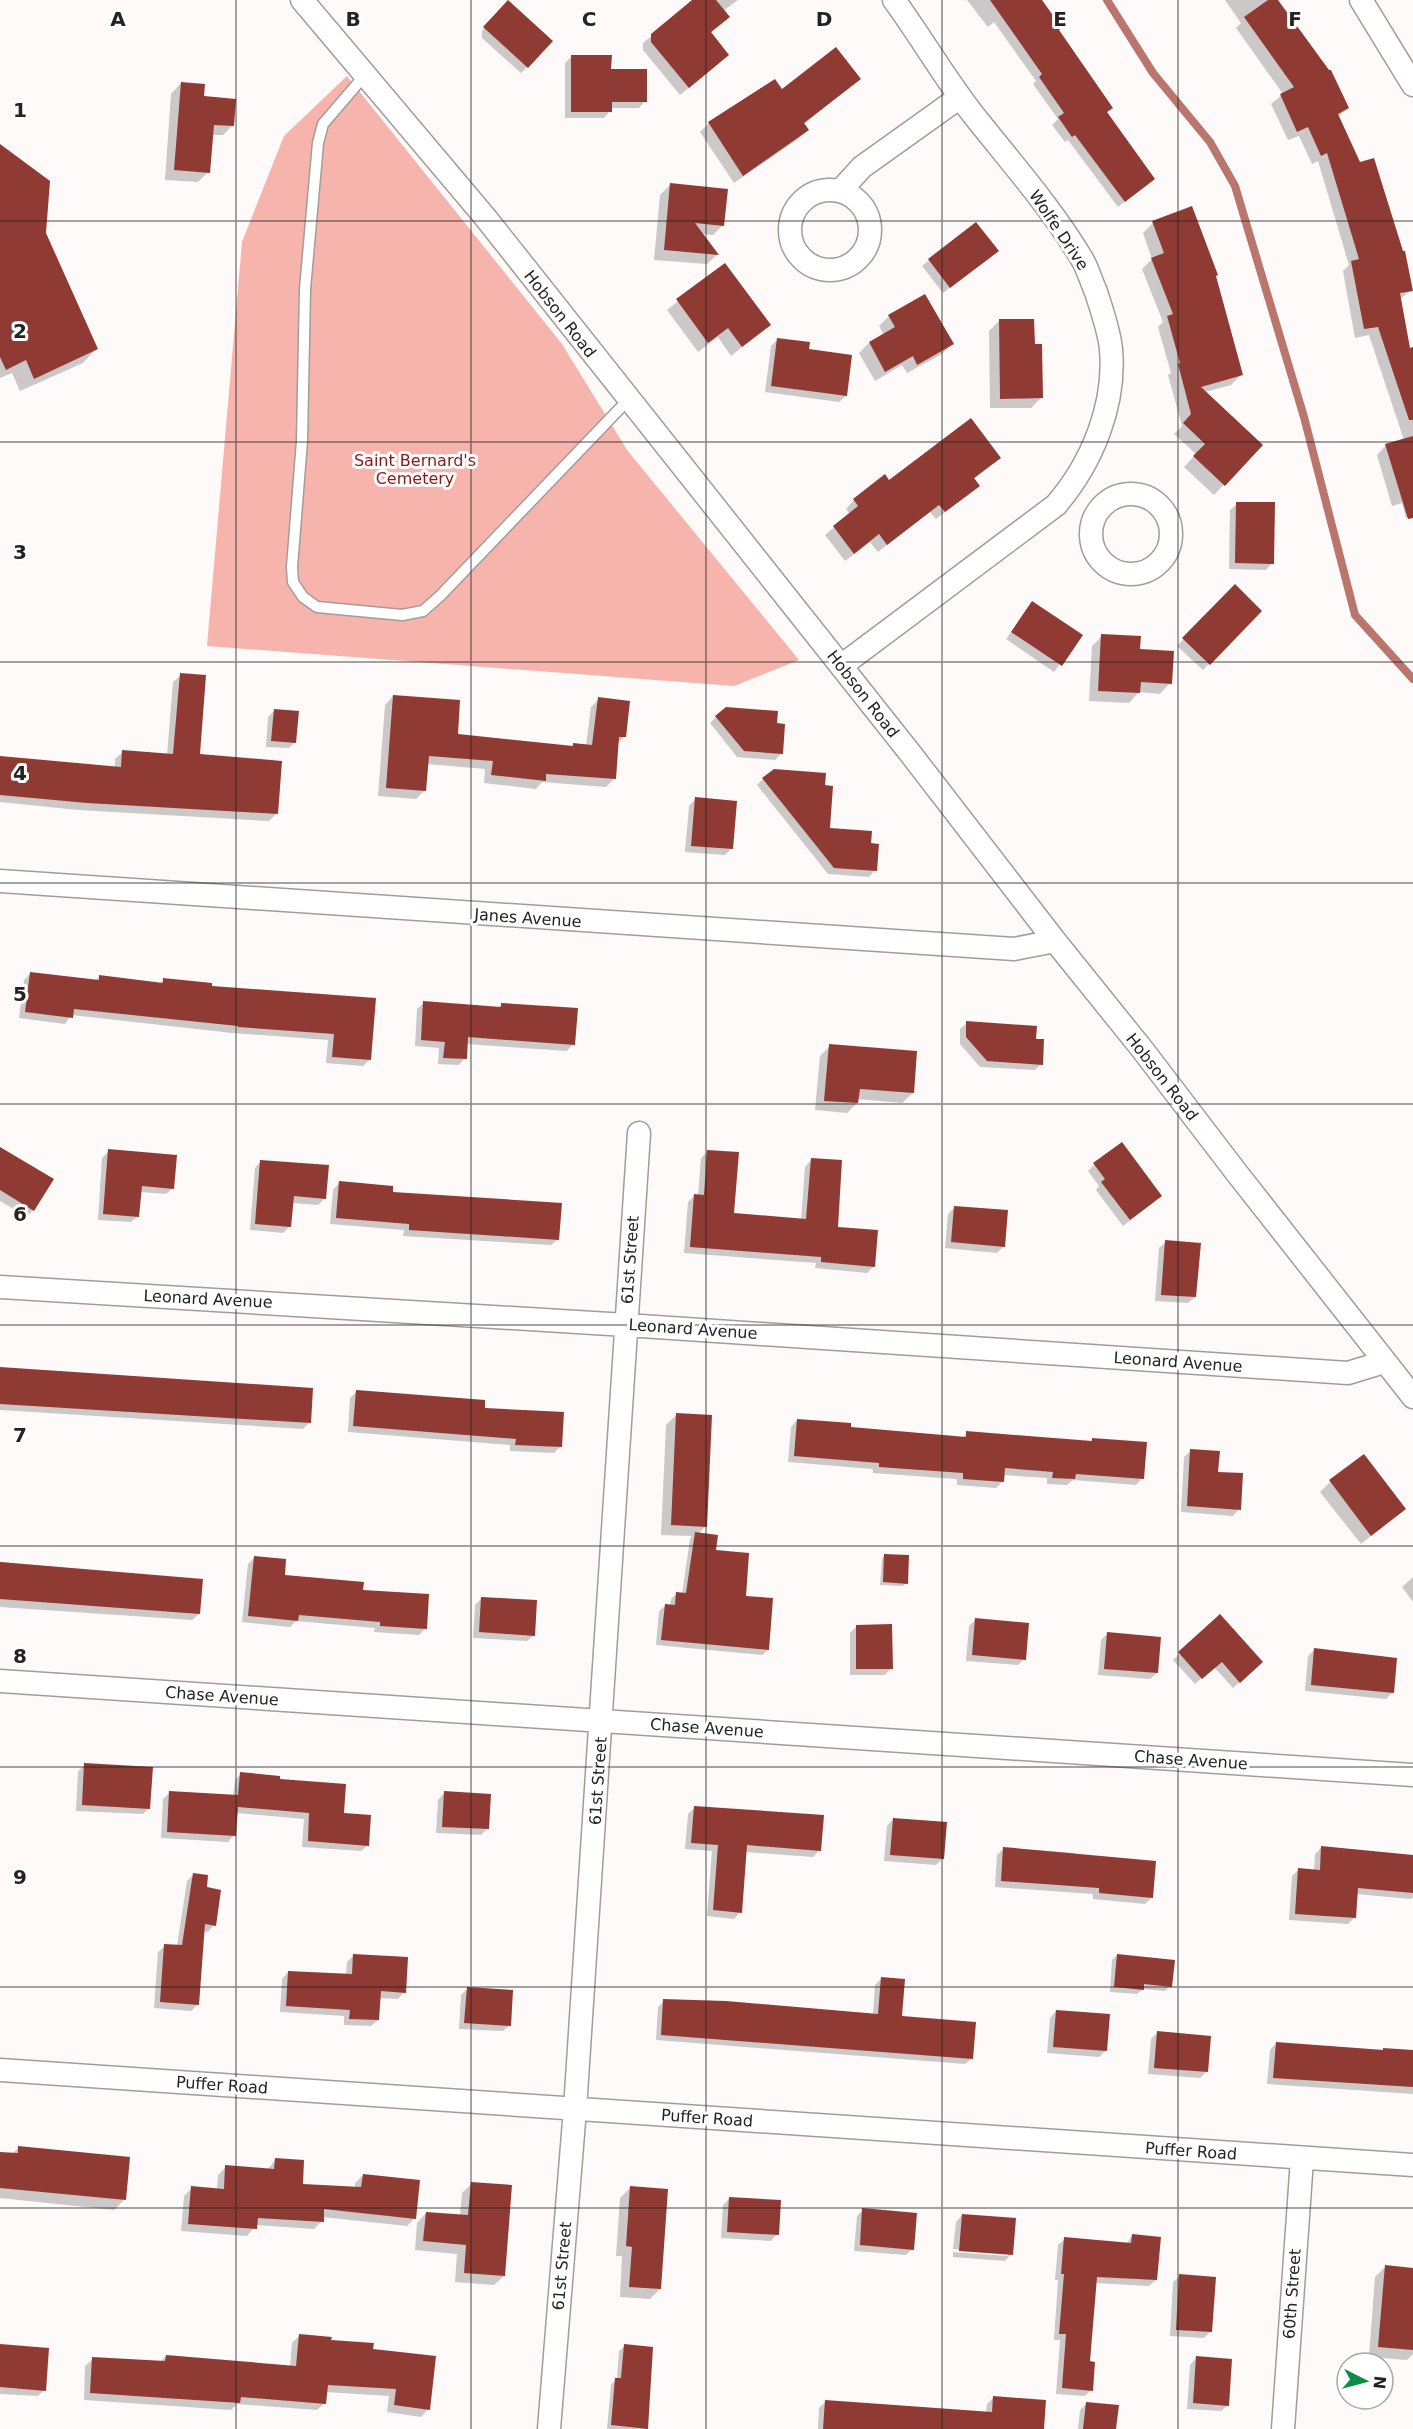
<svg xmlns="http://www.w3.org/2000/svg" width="1413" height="2429" font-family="'DejaVu Sans',sans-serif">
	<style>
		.green { fill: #f7b4ad }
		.shadow { fill: #0003 }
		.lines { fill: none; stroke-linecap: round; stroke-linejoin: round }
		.stream { stroke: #ba756d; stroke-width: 8 }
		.building { fill: #903a34 }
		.service-casing { stroke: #a59b99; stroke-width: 13 }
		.minor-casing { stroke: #a59b99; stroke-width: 25 }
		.service { stroke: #fff; stroke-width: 10 }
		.minor { stroke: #fff; stroke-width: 22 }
		.grid { fill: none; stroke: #262221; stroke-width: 1.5; stroke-opacity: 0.55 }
		.labels { text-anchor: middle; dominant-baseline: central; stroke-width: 6; stroke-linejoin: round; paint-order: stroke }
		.street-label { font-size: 16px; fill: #262221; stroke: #fff }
		.park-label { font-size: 16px; fill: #881718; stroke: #fff }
		.grid-label { font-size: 20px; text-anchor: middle; font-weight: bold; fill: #262221; stroke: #fff; stroke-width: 6; stroke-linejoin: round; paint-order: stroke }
	</style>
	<rect width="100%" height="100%" fill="#fefaf9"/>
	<!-- green -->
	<path class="green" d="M347,76L562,344L627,450L799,660L734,686L207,646L242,242L284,136Z"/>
	<!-- shadow -->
	<path class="shadow" d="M695,0H738L723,11L720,25L710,33L719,63L680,95L643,50V43Z
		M967,0H1040L1106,113L1153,179L1118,207L1068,140L1065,142L1052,125L1058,119L1033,84L1036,81L994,22L988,27Z
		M1225,0H1276L1347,108L1338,117L1411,290L1399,300L1409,350L1413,348V516L1406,518L1402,503L1392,506L1377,455L1386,445L1404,440L1369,335L1355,338L1343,271L1349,265L1318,161L1312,164L1299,136L1288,140L1271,104L1283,94L1236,28L1241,23Z
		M501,9L527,67L521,73L482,38V31Z
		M571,57L610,71L645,101L639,108H610V111L604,118H565V63Z
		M859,79L803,125L807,130L798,139L734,183L700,132L709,123L782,91Z
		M181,83L202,98L233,125L223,135H211L208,172L198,182L165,180L171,94Z
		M0,146L44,234L96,349L83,363L20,391L12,373L0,378Z
		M670,185L723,225L713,235L702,234L717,255L707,264L654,260L660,195Z
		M1153,223L1215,276L1241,375L1231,385L1205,392L1261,445L1214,495L1184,467L1196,454L1174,434L1182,426L1168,375L1171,373L1158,327L1163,322L1142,269L1152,259L1143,233Z
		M990,257L943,293L922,266L929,260Z
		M724,265L769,325L731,356L718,337L698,352L667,310Z
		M889,316L952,344L942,354L907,373L902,365L875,381L859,353L869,343L884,335L879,326Z
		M999,321L1033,346L1041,398L1031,408H990L989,331Z
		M778,339L808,350L846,396L839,402L765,392L771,346Z
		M999,458L973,480L969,494L936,519L930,512L878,552L870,542L845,561L825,535L850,514L846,509L854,500L889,482Z
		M1237,504L1272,563L1266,570L1229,569L1230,510Z
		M1235,586L1260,611L1203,670L1177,646Z
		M1033,603L1081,636L1054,672L1006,639Z
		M1102,636L1138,651L1170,683L1160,694L1139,692L1129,703L1089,701L1092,646Z
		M181,675L198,756L276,814L269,821L78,810L0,802V757L115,768V759L123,752L167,755L173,682Z
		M393,696L456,736L571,747L573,745L586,746L591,707L599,699L624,737L617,744L614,779L606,787L542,782L536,789L484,783L485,769L427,764L425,790L416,799L378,796L385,705Z
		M274,711L295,742L289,748L266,747L268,717Z
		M716,717L776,724L782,753L775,760L737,757L710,723Z
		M763,779L823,786L828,829L869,845L875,870L869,877L828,874L757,785Z
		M695,799L732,848L725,855L685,852L689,806Z
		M30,974L95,981L100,976L159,984L164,979L210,987L374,999L370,1059L363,1066L326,1063L328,1040L232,1033L71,1015L65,1024L19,1018L24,980Z
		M424,1003L498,1008L502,1004L573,1044L567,1051L466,1044L465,1058L459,1065L438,1064L439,1048L415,1046L417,1009Z
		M967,1023L1035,1040L1041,1064L1035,1070L980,1067L960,1044V1029Z
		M830,1046L913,1093L902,1103L857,1099V1103L847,1113L815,1110L820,1056Z
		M109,1151L173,1188L166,1194L140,1192L138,1216L131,1222L98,1220L102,1158Z
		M708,1151L733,1215L801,1220L805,1167L811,1160L836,1228L874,1266L867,1273L815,1268L816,1263L684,1253L688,1202L694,1196H698L701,1158Z
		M0,1158L33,1210L27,1217L0,1201Z
		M261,1161L325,1198L318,1205L292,1203L290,1226L283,1233L250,1230L255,1168Z
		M1094,1165L1154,1202L1123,1226L1096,1190L1099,1186L1088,1171Z
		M339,1183L391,1194L558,1239L551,1245L403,1236L404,1230L330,1224L333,1190Z
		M955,1207L1004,1246L997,1253L945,1248L948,1214Z
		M1166,1242L1195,1297L1188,1303L1155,1301L1159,1248Z
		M0,1368L309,1423L303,1429L0,1410Z
		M357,1391L483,1409L560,1447L554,1453L510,1451V1445L348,1432L350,1398Z
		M676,1415L706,1526L698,1534L714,1552L744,1597L768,1650L762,1655L656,1645L659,1611L665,1606H670L671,1599L677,1593L682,1594L690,1539L692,1536L661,1535L666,1425Z
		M797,1420L849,1429L962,1438L967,1433L1090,1442L1093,1439L1142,1478L1136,1485L1073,1480L1067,1485L1047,1484V1478L1003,1475V1481L996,1488L957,1485V1479L873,1473V1469L788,1462L791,1427Z
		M1191,1451L1217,1473L1239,1509L1233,1516L1181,1512L1184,1457Z
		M1330,1482L1404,1509L1361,1544L1320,1492Z
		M885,1555L906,1583L903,1586L880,1585L882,1558Z
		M254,1558L283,1576L362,1591L426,1628L419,1635L374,1632L375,1628L296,1621L290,1627L242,1622L248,1564Z
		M0,1562L201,1580L199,1614L192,1620L0,1607Z
		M1413,1577V1602L1402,1587Z
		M482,1598L534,1635L527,1641L473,1638L475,1605Z
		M1220,1616L1255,1668L1233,1688L1214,1667L1195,1684L1173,1660Z
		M975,1620L1024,1659L1018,1665L966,1661L969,1626Z
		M856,1627L891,1668L885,1675H850V1633Z
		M1107,1634L1157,1673L1150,1679L1098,1675L1101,1640Z
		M1315,1649L1393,1692L1386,1699L1305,1691L1308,1656Z
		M85,1765L149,1808L143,1814L76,1811L78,1771Z
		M241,1774L278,1780L342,1814L368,1845L361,1851L302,1847L304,1819L236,1813L234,1835L228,1842L161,1838L163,1799L170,1792L233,1796L235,1780Z
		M444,1793L487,1829L481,1835L436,1833L438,1800Z
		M694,1808L819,1851L813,1857L745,1852L740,1912L734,1919L707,1916L712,1851L685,1849L688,1814Z
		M893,1819L943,1858L936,1865L884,1861L887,1826Z
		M1322,1847L1413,1857V1897L1411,1899L1356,1894L1354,1918L1348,1924L1289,1920L1292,1876L1298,1870L1314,1871L1315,1854Z
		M1004,1848L1075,1853V1856L1152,1897L1145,1904L1093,1899V1894L995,1887L997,1855Z
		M193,1875L205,1889L214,1925L208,1932L203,1931L198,2004L191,2011L154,2008L158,1952L165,1946H177L187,1881Z
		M354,1955L404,1992L398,1999L379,1998L378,2020L371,2026L344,2025V2016L280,2012L282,1979L288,1972L346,1976L347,1962Z
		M1117,1955L1170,1986L1165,1991L1143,1989L1137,1994L1110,1992L1112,1960Z
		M882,1978L900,2017L972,2058L965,2064L656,2040L658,2007L664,2001L873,2015L875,1985Z
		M467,1989L510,2025L503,2031L459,2029L461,1995Z
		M1056,2011L1106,2050L1099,2057L1047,2053L1050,2018Z
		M1157,2033L1206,2072L1200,2078L1148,2074L1151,2039Z
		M1276,2043L1413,2052V2094L1267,2084L1270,2050Z
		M19,2147L124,2200L114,2210L0,2198V2153L12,2154Z
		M275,2160L301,2185L355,2189V2183L363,2175L415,2218L407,2226L322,2217V2221L314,2229L256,2225L247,2236L181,2231L184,2196L192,2188L217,2190L218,2175L226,2167L267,2170Z
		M471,2184L504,2276L494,2285L455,2282L457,2254L415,2250L417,2223L426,2213L460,2216L462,2193Z
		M630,2188L660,2289L650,2299L620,2297L622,2256H616L620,2198Z
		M730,2198L777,2234L771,2241L721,2238L723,2205Z
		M863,2210L912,2249L906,2255L854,2251L857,2216Z
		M962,2215L1011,2254L1005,2261L953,2257V2252L1008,2256V2253L953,2249L956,2222Z
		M1132,2236L1156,2280L1149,2286L1095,2283L1089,2363L1091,2390L1085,2396L1056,2394L1060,2340H1054L1058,2280H1055L1058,2245L1065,2239L1126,2244Z
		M1385,2267L1413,2269V2354L1407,2360L1369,2357L1375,2277Z
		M1180,2276L1211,2331L1204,2338L1170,2336L1173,2282Z
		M299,2336L372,2350L428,2409L421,2417L387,2412L389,2396L326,2392L325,2403L317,2410L237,2404L231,2410L84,2400L85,2366L93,2359L160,2362L166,2356L290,2367L292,2343Z
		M0,2346L44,2390L38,2396L0,2394Z
		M625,2346L647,2428L646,2429H607L611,2385L617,2378L619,2351Z
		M1196,2358L1228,2405L1221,2411L1187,2409L1190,2365Z
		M993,2398L1043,2429H818L819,2408L826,2401L986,2413L987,2404Z
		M1087,2403L1115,2429H1078L1080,2410Z"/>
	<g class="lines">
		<!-- stream -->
		<path class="stream" d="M1107,0L1153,73L1210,142L1235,186L1304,417L1355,615L1413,679"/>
	</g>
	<!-- building -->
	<path class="building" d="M508,0L553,41L528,68L483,27Z
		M692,0H716L730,17L711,32L729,55L689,88L651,42V34Z
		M990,0H1042L1062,28L1059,30L1113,108L1107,112L1155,179L1125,202L1075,135L1072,137L1058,117L1064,113L1039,77L1042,74Z
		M1268,0H1278L1329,70H1331L1349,108L1338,114L1360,162L1374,158L1403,251H1405L1413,291L1400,293L1410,348L1413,347V420H1409L1378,327L1364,329L1351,261L1359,259L1327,153L1321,156L1308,127L1297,132L1280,94L1294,87L1244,17Z
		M836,47L861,79L804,123L809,130L743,176L708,122L775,79L782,89Z
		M571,55H612L611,69H647V102H612V112H571Z
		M181,82L205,84L204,96L236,99L234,126L214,125L210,173L174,170Z
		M0,144L50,181L46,233L98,349L34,379L26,360L6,370L0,357Z
		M670,183L728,189L724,226L695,223L719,255L664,250Z
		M1192,206L1218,275L1216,276L1243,375L1201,387L1263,445L1225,486L1193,456L1205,444L1183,423L1191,414L1178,364L1180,363L1167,316L1173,314L1151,258L1164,253L1152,221Z
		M976,222L999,251L950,288L928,259Z
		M725,263L771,325L742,347L728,328L708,343L676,299Z
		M925,294L954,344L917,365L913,356L885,372L869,342L895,327L888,315Z
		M999,319H1034L1035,344H1042L1043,398L1000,399Z
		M777,338L810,342L809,349L852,355L847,396L771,386Z
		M971,418L1001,458L974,478L980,486L945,512L939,505L887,545L879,534L854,554L833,526L858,506L853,499L885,474L889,480Z
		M1413,436V518L1408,519L1385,444Z
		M1236,502H1275L1274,564L1235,563Z
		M1235,584L1262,611L1210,665L1182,638Z
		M1032,601L1083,635L1062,666L1011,632Z
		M1101,634L1141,636L1140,649L1174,651L1172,684L1141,682L1140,693L1098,691Z
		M180,673L206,675L200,754L282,761L278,814L87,803L0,795V756L121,767L122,750L173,754Z
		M393,695L460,700L458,734L573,746V743L592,745L598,697L630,701L626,737H619L616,779L546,774V781L491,775L493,761L429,756L426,791L386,788Z
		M726,707L778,711L777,723L785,724L783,754L744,751L715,716Z
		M274,709L299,711L296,743L271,741Z
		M774,769L826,773L825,785L833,786L830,828L872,831L871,843L879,844L877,871L834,868L762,778Z
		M695,797L737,801L733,849L691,846Z
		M30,972L99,980V975L163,983V978L212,983V986L376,998L371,1060L332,1057L334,1034L238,1027V1026L74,1009L73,1018L25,1012Z
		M423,1001L501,1007V1003L578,1008L575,1045L468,1037L467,1059L443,1058L445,1042L421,1040Z
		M966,1021L1037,1026L1036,1039H1044L1043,1065L987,1061L966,1037Z
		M829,1044L917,1051L914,1093L860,1089L858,1103L824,1101Z
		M1122,1142L1162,1196L1130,1220L1101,1182L1105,1179L1093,1163Z
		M0,1147L54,1179L34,1211L0,1190Z
		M108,1149L177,1155L174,1189L142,1186L139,1217L103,1214Z
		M707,1150L739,1152L734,1213L806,1219L811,1158L842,1160L838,1227L878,1230L875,1267L821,1262V1257L690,1247L694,1194L704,1195Z
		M260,1160L329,1165L326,1199L294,1196L291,1227L255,1224Z
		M339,1181L393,1186V1192L562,1203L559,1240L409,1230V1224L336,1218Z
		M954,1206L1008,1210L1005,1247L951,1242Z
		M1165,1240L1201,1243L1196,1297L1161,1295Z
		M0,1367L313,1388L311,1423L0,1404Z
		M356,1390L485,1400V1408L564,1412L562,1447L515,1445L516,1439L353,1426Z
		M676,1413L712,1415L707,1527L671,1525Z
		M797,1419L851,1423V1427L966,1437V1431L1092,1441V1438L1147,1442L1144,1479L1076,1474L1075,1479L1052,1478L1053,1472L1005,1468L1004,1482L963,1479V1473L879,1467V1463L794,1456Z
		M1190,1449L1220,1451L1218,1472L1243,1473L1241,1510L1187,1506Z
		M1364,1454L1406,1509L1371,1536L1329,1480Z
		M695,1532L718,1535L716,1550L749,1553L746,1596L773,1598L769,1650L661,1640L665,1604L675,1605L676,1592L686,1593Z
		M884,1554L909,1555L908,1584L883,1582Z
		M254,1556L286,1559L285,1575L364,1582L363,1590L429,1594L427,1629L380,1626V1622L299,1615L298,1621L248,1616Z
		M0,1562L203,1579L200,1614L0,1599Z
		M481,1597L537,1600L535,1636L479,1632Z
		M1220,1614L1263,1662L1240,1683L1222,1662L1202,1679L1178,1652Z
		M975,1618L1029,1623L1026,1660L972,1655Z
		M892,1624L893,1669H856V1625Z
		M1107,1632L1161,1637L1158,1673L1104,1669Z
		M1314,1648L1397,1658L1394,1693L1311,1685Z
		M84,1763L153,1767L150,1809L82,1805Z
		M240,1772L280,1776V1779L346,1784L344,1813L371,1815L369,1846L308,1841L309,1813L238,1807L236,1836L167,1832L169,1791L238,1795Z
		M444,1791L491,1794L489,1829L442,1827Z
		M694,1806L824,1815L821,1851L747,1845L742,1913L713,1910L718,1845L691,1843Z
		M893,1818L947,1822L944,1859L890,1855Z
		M1321,1846L1413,1855V1893L1358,1888L1356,1918L1295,1914L1298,1868L1320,1870Z
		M1003,1847L1156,1861L1153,1898L1099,1893V1888L1001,1881Z
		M193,1873L208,1875L207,1887L221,1890L216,1926L205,1924L199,2005L160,2002L164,1944L182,1945Z
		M353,1954L408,1957L406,1993L381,1991L379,2020L349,2019L350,2010L286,2006L288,1971L352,1974Z
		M1117,1954L1175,1960L1172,1987L1144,1984V1990L1114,1987Z
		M881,1977L905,1979L902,2016L976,2022L973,2059L661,2035L663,1999L726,2001L878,2014Z
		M467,1987L513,1990L511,2026L464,2023Z
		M1056,2010L1110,2014L1107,2051L1053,2047Z
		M1157,2031L1211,2036L1208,2072L1154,2068Z
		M1276,2042L1383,2050V2048L1413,2050V2087L1273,2078Z
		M18,2146L130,2157L126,2200L0,2188V2152L18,2153Z
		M275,2158L304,2160L303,2184L361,2187L363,2174L420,2180L416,2219L324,2209V2222L258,2218L257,2229L188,2224L191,2186L224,2189L225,2165L274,2169Z
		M471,2182L512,2185L505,2276L464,2273L466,2245L423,2241L426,2212L468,2215Z
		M630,2186L668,2189L661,2289L629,2287L632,2247L626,2246Z
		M729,2197L781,2200L779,2235L727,2232Z
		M862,2208L917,2213L914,2250L860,2245Z
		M962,2214L1016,2218L1013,2255L959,2251Z
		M1132,2234L1161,2237L1157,2280L1097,2277L1090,2361L1095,2362L1093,2391L1062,2388L1066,2334H1059L1064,2274H1061L1064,2237L1131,2243Z
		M1385,2265L1413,2268V2350L1378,2347Z
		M1179,2274L1216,2277L1212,2332L1176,2330Z
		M299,2334L332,2337L331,2340L374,2343L373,2349L436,2356L430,2410L394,2405L396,2389L328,2385L326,2404L241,2397L240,2403L90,2393L92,2357L165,2361L166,2355L296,2366Z
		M0,2344L49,2348L46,2391L0,2387Z
		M624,2344L653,2347L648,2429L611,2425L615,2378H621Z
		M1196,2356L1232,2359L1229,2406L1193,2403Z
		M993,2396L1046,2400L1044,2429H823L825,2400L992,2412Z
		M1086,2402L1119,2405L1116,2429H1083Z"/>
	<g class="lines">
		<defs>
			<path id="service" d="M365,75L323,124L318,143L305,289L302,441L292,567L293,582L303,597L317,607L402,615L423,611L440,596L628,400"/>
			<path id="minor" d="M302,0L485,217L910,753L1055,941L1142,1049L1236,1172L1413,1397
				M1361,0L1413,85
				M790 230a40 40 0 1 1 80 0a40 40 0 1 1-80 0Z
				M841,190L862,167L960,97
				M1091 534a40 40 0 1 1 80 0a40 40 0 1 1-80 0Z
				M841,666L1056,505C1092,463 1116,405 1111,349C1109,330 1102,311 1096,292C1091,281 1088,269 1082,259C1051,207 1009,160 972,113C944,77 921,37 894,0
				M0,881L1014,949L1055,941
				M0,1287L626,1325L1348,1373L1384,1362
				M0,1681L1413,1775
				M0,2070L1413,2165
				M549,2429L575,2109L639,1133
				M1283,2429L1302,2159"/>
		</defs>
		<!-- service casing -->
		<use href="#service" class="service-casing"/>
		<!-- minor casing -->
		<use href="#minor" class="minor-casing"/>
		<!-- service -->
		<use href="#service" class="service"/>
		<!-- minor -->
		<use href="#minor" class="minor"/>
	</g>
	<!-- grid -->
	<path class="grid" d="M236,0V2429M471,0V2429M706,0V2429M942,0V2429M1178,0V2429M0,221H1413M0,442H1413M0,662H1413M0,883H1413M0,1104H1413M0,1325H1413M0,1546H1413M0,1767H1413M0,1987H1413M0,2208H1413"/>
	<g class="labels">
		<!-- street labels -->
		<g class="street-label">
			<text transform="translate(1059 230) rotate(56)">Wolfe Drive</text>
			<text transform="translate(560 314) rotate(52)">Hobson Road</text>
			<text transform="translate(863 694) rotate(52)">Hobson Road</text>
			<text transform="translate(528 918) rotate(4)">Janes Avenue</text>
			<text transform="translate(1162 1077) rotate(52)">Hobson Road</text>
			<text transform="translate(630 1260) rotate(-86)">61st Street</text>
			<text transform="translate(208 1299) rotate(3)">Leonard Avenue</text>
			<text transform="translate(693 1329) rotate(4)">Leonard Avenue</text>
			<text transform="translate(1178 1362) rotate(4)">Leonard Avenue</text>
			<text transform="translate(222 1696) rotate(4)">Chase Avenue</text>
			<text transform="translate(707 1728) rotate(4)">Chase Avenue</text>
			<text transform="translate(1191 1760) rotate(4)">Chase Avenue</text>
			<text transform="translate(598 1781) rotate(-86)">61st Street</text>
			<text transform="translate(222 2085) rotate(4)">Puffer Road</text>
			<text transform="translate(707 2118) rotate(4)">Puffer Road</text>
			<text transform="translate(1191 2151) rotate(4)">Puffer Road</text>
			<text transform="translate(562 2266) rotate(-85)">61st Street</text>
			<text transform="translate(1292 2294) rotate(-86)">60th Street</text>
		</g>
		<!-- park labels -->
		<g class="park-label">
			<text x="415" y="460">Saint Bernard's<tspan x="415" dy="18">Cemetery</tspan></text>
		</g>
	</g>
	<g class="grid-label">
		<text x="118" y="26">A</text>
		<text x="353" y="26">B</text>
		<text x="589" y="26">C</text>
		<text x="824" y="26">D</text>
		<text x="1060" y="26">E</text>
		<text x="1295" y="26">F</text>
		<text x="20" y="117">1</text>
		<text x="20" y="338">2</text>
		<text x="20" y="559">3</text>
		<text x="20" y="780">4</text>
		<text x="20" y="1001">5</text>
		<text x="20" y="1221">6</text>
		<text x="20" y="1442">7</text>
		<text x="20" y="1663">8</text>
		<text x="20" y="1884">9</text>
	</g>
	<!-- north arrow -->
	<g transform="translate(1365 2381) rotate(96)"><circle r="28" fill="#ffffff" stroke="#a8a7a6" stroke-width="1.5"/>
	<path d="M0-4.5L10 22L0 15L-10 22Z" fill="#108b46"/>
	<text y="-9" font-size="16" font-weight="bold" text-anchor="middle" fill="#262221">N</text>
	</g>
</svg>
